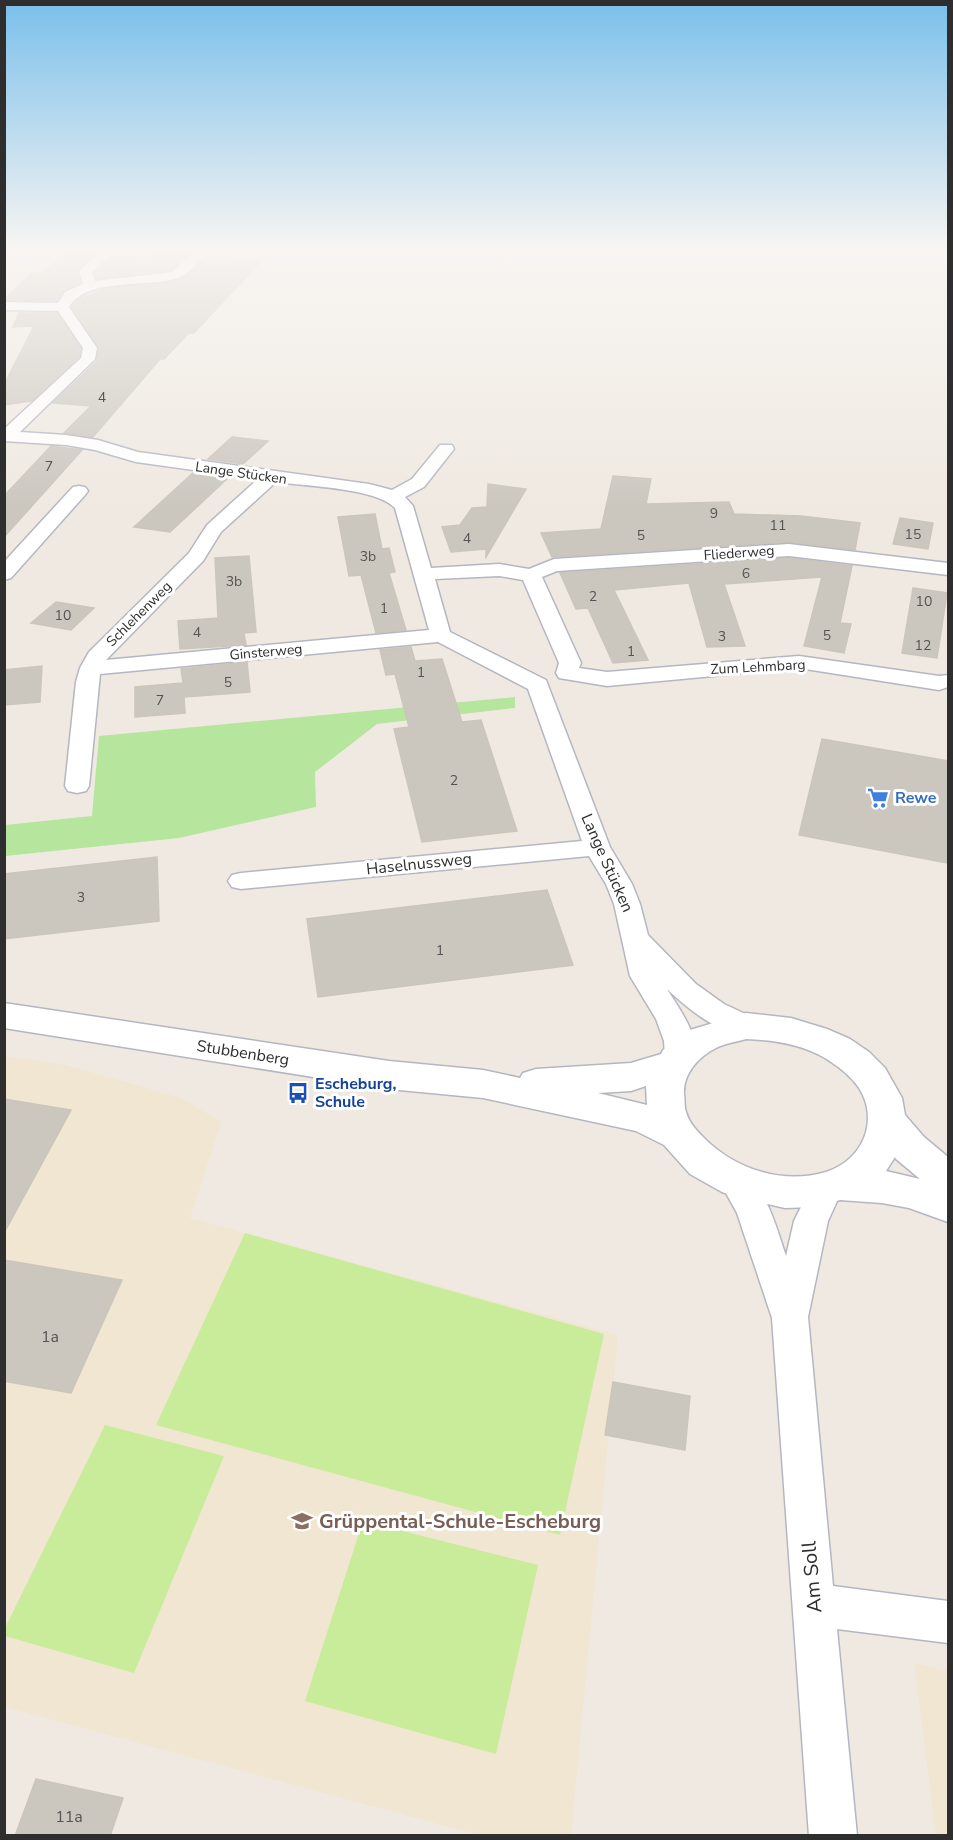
<svg xmlns="http://www.w3.org/2000/svg" width="953" height="1840" font-family="'Nunito Sans',sans-serif">
	<style>
		.education { fill: #f0e6d1 }
		.green { fill: #b6e59e }
		.pitch { fill: #c9ec9a }
		.building { fill: #cbc7bf; stroke: #cbc5ba; stroke-width: 1.5 }
		.lines { fill: none; stroke-linecap: round; stroke-linejoin: round }
		.street-casing { stroke: #b4b7c1; stroke-width: 3 }
		.secondary-casing { stroke: #b4b7c1; stroke-width: 3 }
		.street { fill: #fff; fill-rule: evenodd }
		.secondary { fill: #fff; fill-rule: evenodd }
		.labels { text-anchor: middle; dominant-baseline: central; stroke-width: 6; stroke-linejoin: round; paint-order: stroke }
		.number-label { font-size: 14px; fill: #555452 }
		.far-street-label { font-size: 14px; fill: #2e2e2e; stroke: #fff }
		.shop-label { font-size: 16px; font-weight: bold; fill: #366cbe; stroke: #fff; text-anchor: start }
		.street-label { font-size: 16px; fill: #2e2e2e; stroke: #fff }
		.transit-label { font-size: 16px; font-weight: bold; fill: #164399; stroke: #fff; text-anchor: start }
		.near-number-label { font-size: 16px; fill: #555452 }
		.near-education-label { font-size: 20px; font-weight: bold; fill: #785e54; stroke: #fff; text-anchor: start }
		.near-street-label { font-size: 20px; fill: #2e2e2e; stroke: #fff }
	</style>
	<rect width="100%" height="100%" fill="#efe9e1"/>
	<!-- education -->
	<path class="education" d="M4,1056L66,1065L181,1098L221,1122L190,1218L618,1335L571,1835H479L5,1707Z
		M914,1663L948,1671V1835H936Z"/>
	<!-- green -->
	<path class="green" d="M515,697V708L377,724L315,772L316,807L179,838L5,856V825L92,816L99,736Z"/>
	<!-- pitch -->
	<path class="pitch" d="M245,1233L604,1334L560,1535L156,1425Z
		M105,1425L224,1456L134,1673L5,1636V1628Z
		M363,1521L538,1565L496,1754L305,1701Z"/>
	<!-- building -->
	<path class="building" d="M66,254L93,255L77,269L80,283L64,290L57,301L4,300L32,273H42Z
		M153,255L186,256L171,270L97,279L95,273L113,256L149,258Z
		M206,257L262,260L194,333H189L164,359H160L93,437L64,433L91,406L53,403L97,361L99,348L72,307L80,299L104,289L179,280L192,272Z
		M19,313H57L81,348L79,357L31,401L4,405V385L34,326L13,327Z
		M232,437L268,441L243,464L208,459Z
		M51,446L82,450L4,537V496Z
		M194,472L229,477L170,532L134,527Z
		M613,476L651,479L646,504L729,502L734,514L801,516L860,523L855,550L789,542L552,557L541,533L601,529Z
		M488,484L526,489L486,557V549L451,552L442,527L460,525L472,508L487,507Z
		M375,514L382,549L389,548L395,572L389,573L406,630L376,633L361,575L349,576L338,517Z
		M900,518L933,523L928,549L893,544Z
		M249,556L256,632L244,633L246,645L180,649L178,621L218,618L215,558Z
		M789,558L852,566L840,623L851,624L844,653L804,646L822,577L724,584L745,646L707,647L689,583L614,590L648,660L613,663L588,608L576,609L560,573Z
		M913,588L947,593L937,658L902,653Z
		M56,602L94,608L71,630L31,623Z
		M411,647L415,661L442,659L462,722L481,720L517,831L422,842L394,729L409,727L395,674L386,675L380,650Z
		M247,662L250,692L184,697L185,713L135,717V687L183,683L181,669Z
		M42,666L40,702L4,705V670Z
		M822,739L948,761V863L799,835Z
		M157,857L159,921L4,939V874Z
		M547,890L573,965L318,997L307,919Z
		M4,1099L71,1110L4,1233Z
		M4,1260L122,1280L71,1393L4,1381Z
		M613,1382L690,1396L685,1450L605,1435Z
		M36,1779L123,1798L110,1836H15Z"/>
	<g class="lines">
		<defs>
			<path id="street" d="M102,250H116L92,272L95,281L172,272L196,250H209C202,259 188,275 178,278C146,289 89,276 69,307L97,348L95,359L20,432L66,435L98,440L138,452L369,484L392,490L412,479L440,445H452L454,449L424,487L405,497L413,506L431,568L499,564L529,569L554,559L789,544L948,563V575L789,556L557,571L542,577L581,663L579,668L607,672L799,656L939,676L948,675V687L939,690L799,668L607,686L559,678L556,673L559,663L523,580L499,576L435,579L450,632L546,680L610,847L632,884L640,904L648,935L696,984L724,1004L756,1019L761,1026L756,1033C727,1042 687,1008 667,989C679,1009 704,1040 691,1063L680,1066L669,1063L665,1055L664,1041L656,1019L630,976L614,904L606,884L589,856L241,889L232,887L228,881L232,875L241,873L582,841L528,689L438,642L100,674L89,786L86,791L77,793L68,791L65,786L76,682L80,668L89,652L189,553L207,525L258,479L136,462L95,450L66,445L4,441V429L81,358L83,348L58,311L4,310V302L58,303L65,292L83,284L79,271ZM276,482C305,486 377,488 395,508L429,630L106,660L203,561L221,532Z
				M79,486L85,487L88,491L85,495L11,578L4,580V562L73,487Z
				M736,1169C764,1178 777,1230 786,1256L794,1221L815,1179L827,1175L839,1179L843,1188L828,1221L808,1317L833,1586L948,1601V1643L837,1629L857,1836H809L772,1318L737,1213L720,1182L724,1173Z"/>
			<path id="secondary" d="M4,1003L389,1061L483,1070L520,1078L523,1073L536,1069L631,1063L661,1054L663,1050L690,1030L746,1013L791,1018L827,1029L850,1039L869,1052L885,1068L902,1098L905,1115L924,1137L948,1157V1222L909,1208L882,1203L840,1200L814,1207L785,1208L736,1197L722,1192L690,1174L664,1145L636,1131L483,1098L389,1089L4,1028ZM746,1039C774,1040 801,1044 825,1058C838,1066 851,1076 859,1088C880,1121 862,1161 826,1172C782,1185 735,1169 704,1138C697,1131 689,1123 686,1112C684,1107 685,1100 684,1094C683,1074 698,1057 716,1048C725,1043 737,1042 746,1039ZM646,1086L647,1105L598,1093L631,1091ZM895,1157L896,1159L920,1179L886,1171Z"/>
		</defs>
		<!-- street casing -->
		<use href="#street" class="street-casing"/>
		<!-- secondary casing -->
		<use href="#secondary" class="secondary-casing"/>
		<!-- street -->
		<use href="#street" class="street"/>
		<!-- secondary -->
		<use href="#secondary" class="secondary"/>
	</g>
	<!-- sky -->
	<linearGradient id="sky" x2="0" y2="1"><stop stop-color="#7abfeb"/><stop offset="0.49" stop-color="#f8f5f2"/><stop offset="1" stop-color="#f8f5f2" stop-opacity="0"/></linearGradient>
	<rect width="953" height="508" fill="url(#sky)"/>
	<!-- icons -->
	<defs>
		<symbol id="supermarket-bare" viewBox="-9 -9 18 18"><path d="M-6-5.5h2.5l.6 2H6L4.5 2H-2.5L-4.4-4H-6ZM-1.5 3.2a1.3 1.3 0 1 0 .1 0ZM3 3.2a1.3 1.3 0 1 0 .1 0Z" fill="#3f7fe0" stroke="#fff" stroke-width="2.5" paint-order="stroke"/></symbol>
		<symbol id="bus-bare" viewBox="-9 -9 18 18"><path d="M-5-6H5V4H4V6H2V4H-2V6H-4V4H-5ZM-3.5-4V0h7V-4ZM-3.5 1.2v1.5H-2V1.2ZM2 1.2v1.5H3.5V1.2Z" fill="#1a4fb4" stroke="#fff" stroke-width="2.5" paint-order="stroke"/></symbol>
		<symbol id="school-bare" viewBox="-9 -9 18 18"><path d="M0-5L7-2L0 1L-7-2ZM-4 1L0 2.5L4 1V4Q0 6-4 4Z" fill="#8d6e63" stroke="#fff" stroke-width="2.5" paint-order="stroke"/></symbol>
	</defs>
	<g fill-rule="evenodd">
		<use href="#supermarket-bare" x="863" y="783" width="30" height="30"/>
		<use href="#bus-bare" x="283" y="1078" width="30" height="30"/>
		<use href="#school-bare" x="287" y="1506" width="30" height="30"/>
	</g>
	<g class="labels">
		<!-- number labels -->
		<g class="number-label">
			<text x="102" y="397">4</text>
			<text x="49" y="466">7</text>
			<text x="714" y="513">9</text>
			<text x="778" y="525">11</text>
			<text x="913" y="534">15</text>
			<text x="641" y="535">5</text>
			<text x="467" y="538">4</text>
			<text x="368" y="556">3b</text>
			<text x="746" y="573">6</text>
			<text x="234" y="581">3b</text>
			<text x="593" y="596">2</text>
			<text x="924" y="601">10</text>
			<text x="384" y="608">1</text>
			<text x="63" y="615">10</text>
			<text x="197" y="632">4</text>
			<text x="827" y="635">5</text>
			<text x="722" y="636">3</text>
			<text x="923" y="645">12</text>
			<text x="631" y="651">1</text>
			<text x="421" y="672">1</text>
			<text x="228" y="682">5</text>
			<text x="160" y="700">7</text>
			<text x="454" y="780">2</text>
			<text x="81" y="897">3</text>
			<text x="440" y="950">1</text>
		</g>
		<!-- far-street labels -->
		<g class="far-street-label">
			<text transform="translate(241 473) rotate(8)">Lange Stücken</text>
			<text transform="translate(739 553) rotate(-4)">Fliederweg</text>
			<text transform="translate(139 614) rotate(-45)">Schlehenweg</text>
			<text transform="translate(266 652) rotate(-5)">Ginsterweg</text>
			<text transform="translate(758 667) rotate(-3)">Zum Lehmbarg</text>
		</g>
		<!-- shop labels -->
		<g class="shop-label">
			<text x="895" y="798">Rewe</text>
		</g>
		<!-- street labels -->
		<g class="street-label">
			<text transform="translate(607 863) rotate(66)">Lange Stücken</text>
			<text transform="translate(419 864) rotate(-6)">Haselnussweg</text>
			<text transform="translate(243 1053) rotate(9)">Stubbenberg</text>
		</g>
		<!-- transit labels -->
		<g class="transit-label">
			<text x="315" y="1084">Escheburg,<tspan x="315" dy="18">Schule</tspan></text>
		</g>
		<!-- near-number labels -->
		<g class="near-number-label">
			<text x="50" y="1337">1a</text>
			<text x="69" y="1817">11a</text>
		</g>
		<!-- near-education labels -->
		<g class="near-education-label">
			<text x="319" y="1521">Grüppental-Schule-Escheburg</text>
		</g>
		<!-- near-street labels -->
		<g class="near-street-label">
			<text transform="translate(812 1577) rotate(-95)">Am Soll</text>
		</g>
	</g>
	<!-- border -->
	<rect width="953" height="1840" fill="none" stroke="#2e2e2e" stroke-width="12"/>
</svg>
